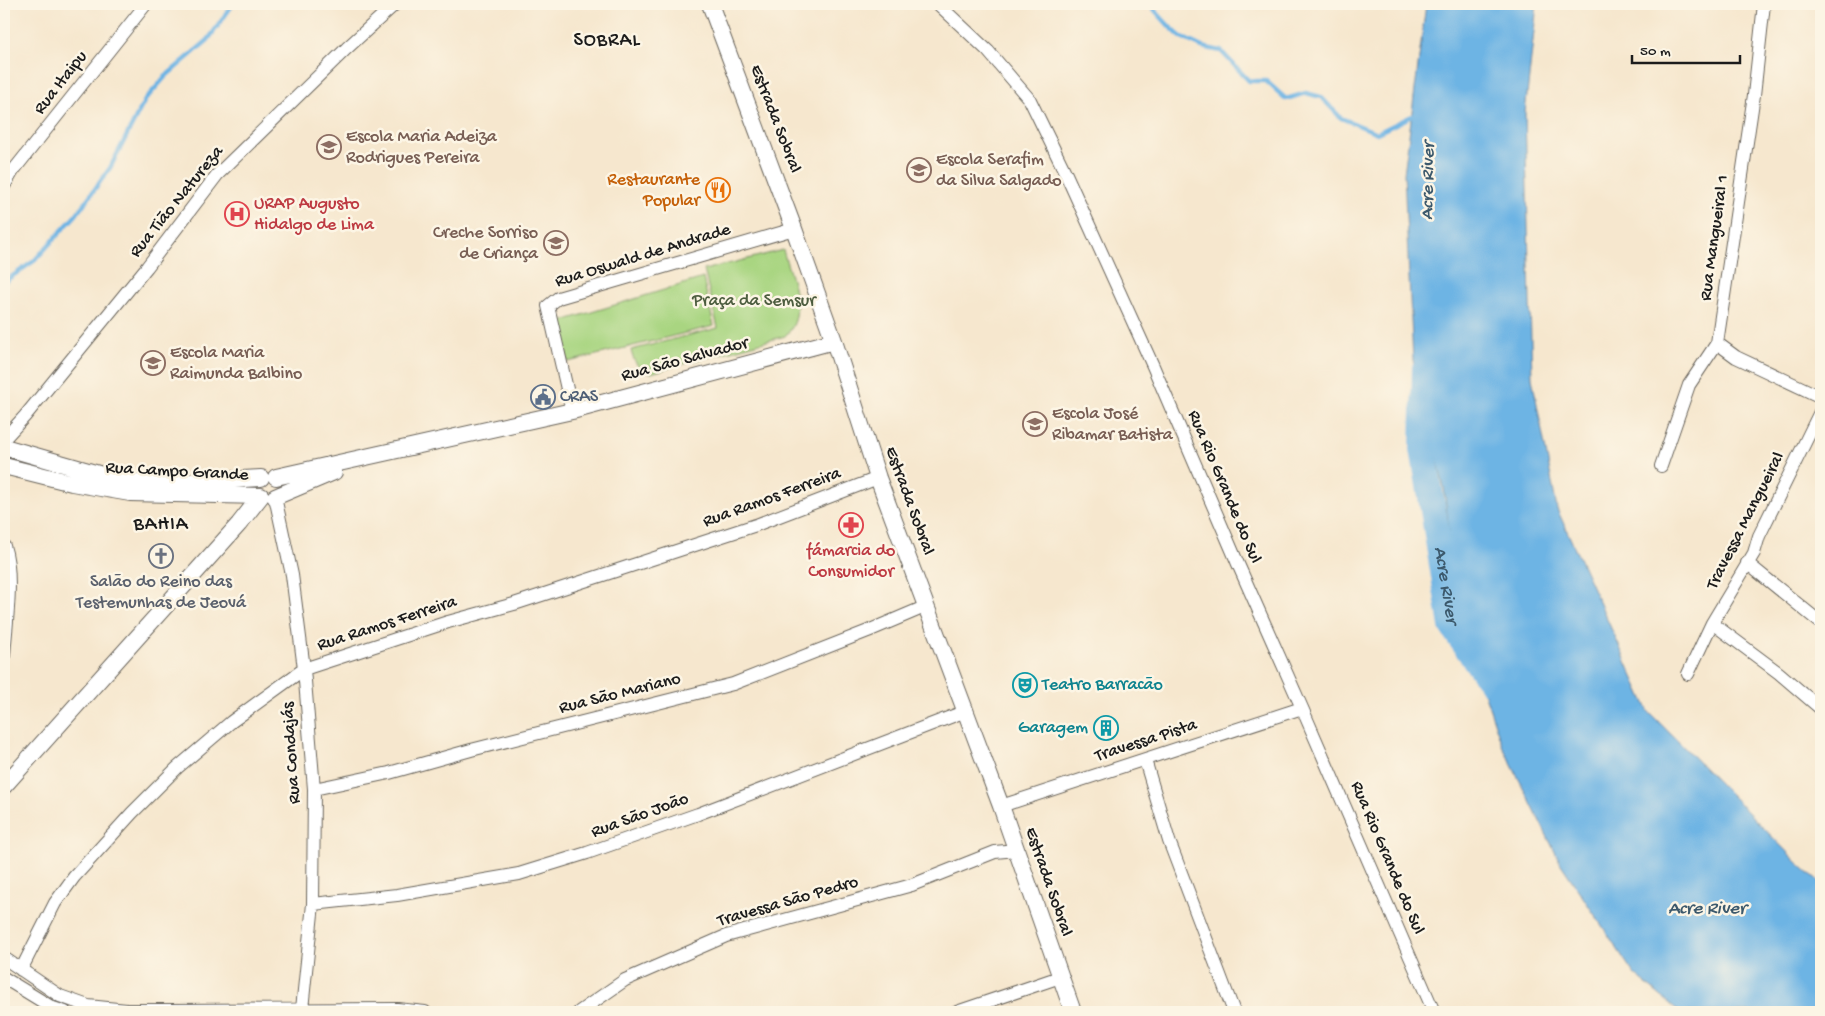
<svg xmlns="http://www.w3.org/2000/svg" width="1825" height="1016" font-family="'Gochi Hand',sans-serif">
	<style>
		.green { fill: #a9d581; stroke: #62784e }
		.water { fill: #6db4e4; stroke: #446880 }
		.lines { fill: none; stroke-linecap: round; stroke-linejoin: round }
		.stream { stroke: #6db4e4; stroke-width: 4.5 }
		.river { stroke: #6db4e4; stroke-width: 26 }
		.minor-casing { stroke: #68635a; stroke-width: 14 }
		.tertiary-casing { stroke: #68635a; stroke-width: 18 }
		.minor { stroke: #fff; stroke-width: 12 }
		.tertiary { stroke: #fff; stroke-width: 16 }
		.labels { text-anchor: middle; dominant-baseline: central; stroke-width: 5; stroke-linejoin: round; paint-order: stroke }
		.street-label { font-size: 18px; fill: #1c1c1c; stroke: #fcf5e5 }
		.education-label { font-size: 18px; fill: #785e54; stroke: #fcf5e5; text-anchor: start }
		.food-label { font-size: 18px; fill: #c56008; stroke: #fcf5e5; text-anchor: end }
		.health-label { font-size: 18px; fill: #be3a42; stroke: #fcf5e5; text-anchor: start }
		.park-label { font-size: 18px; fill: #4d5d3f; stroke: #fcf5e5 }
		.service-label { font-size: 18px; fill: #4e5e75; stroke: #fcf5e5; text-anchor: start }
		.worship-label { font-size: 18px; fill: #5b616d; stroke: #fcf5e5 }
		.culture-label { font-size: 18px; fill: #0d838f; stroke: #fcf5e5; text-anchor: start }
		.water-label { font-size: 19px; font-style: italic; fill: #3c596c; stroke: #fcf5e5 }
		.quarter-label { font-size: 20px; letter-spacing: 1px; fill: #1c1c1c; stroke: #fcf5e5 }
	</style>
	<rect width="100%" height="100%" fill="#fcf5e5"/>
	<filter id="ink" filterUnits="userSpaceOnUse"><feTurbulence type="fractalNoise" baseFrequency=".02" numOctaves="2"/><feDisplacementMap in="SourceGraphic" scale="10" xChannelSelector="R" yChannelSelector="G"/><feConvolveMatrix kernelMatrix="1 2 1 2 8 2 1 2 1" color-interpolation-filters="sRGB"/></filter>
	<filter id="wash" filterUnits="userSpaceOnUse"><feTurbulence type="fractalNoise" baseFrequency=".0096" numOctaves="4" result="noise"/><feDisplacementMap in="SourceGraphic" scale="20" xChannelSelector="R" yChannelSelector="G"/><feGaussianBlur stdDeviation="1.12" result="paint"/><feColorMatrix in="noise" values="0 0 0 0 0 0 0 0 0 0 0 0 0 0 0 0 0 1.4 0 .05"/><feComposite in="paint" operator="in"/></filter>
	<g filter="url(#wash)">
		<rect width="100%" height="100%" fill="#f6e7ce"/>
		<!-- green -->
		<path class="green" d="M783,250C790,277 809,315 785,336L651,373C639,370 633,362 631,350L718,328L704,270Z
			M703,278L714,326L568,362L559,322Z"/>
		<!-- water -->
		<path class="water" d="M1426,4H1537L1525,113L1532,378L1557,509L1649,712L1798,863L1821,883V1012H1680L1634,974L1561,864L1502,745L1459,619L1444,488L1413,360L1404,174Z"/>
		<g class="lines">
			<!-- stream -->
			<path class="stream" d="M1149,4L1171,28L1181,37L1202,47L1221,51L1249,81H1266L1286,99L1306,93L1321,97L1341,118L1377,133L1416,114
				M4,282L34,261L76,215L110,168L145,100L166,76L208,40L233,4"/>
			<!-- river -->
			<path class="river" id="s1" d="M1425,369L1423,449L1452,626L1491,683"/>
		</g>
	</g>
	<g filter="url(#ink)">
		<g class="lines">
			<defs>
				<path id="minor" d="M938,4L988,51L1030,100L1065,172L1153,366L1238,564L1302,708L1434,1012
					M4,186L13,171L146,4
					M1717,343L1736,357L1821,397
					M572,411L548,306L558,298L794,229
					M4,439L25,416L147,267L217,175L347,48L395,4
					M1661,466L1689,385L1717,343L1754,95L1764,4
					M275,497L292,575L304,669L314,789L313,904L302,1009
					M4,546C14,575 6,625 4,656
					M1747,563L1821,623
					M1712,623L1779,673L1821,709
					M1688,674L1712,623L1754,553L1759,536L1821,410
					M1145,760L1169,841L1234,1012
					M314,789L389,773L471,750L733,684L868,631L927,606
					M1001,806L1302,708
					M313,904L397,895L519,874L587,853L698,814L966,711
					M4,958L60,996L88,1006L127,1010H169L397,1009L425,1012
					M21,970L55,903L74,877L132,813L177,768L231,722L304,669L448,622L514,604L756,525L878,478
					M4,978L53,1008L65,1012
					M579,1012L625,980L726,936L912,885L995,852L1016,850
					M957,1012L1060,977"/>
				<path id="tertiary" d="M710,4L794,229L834,341L878,478L1001,806L1073,1012
					M4,447L123,481L172,483L261,478
					M4,466L72,483L130,493L261,496
					M276,477L572,411L834,341
					M275,497L334,472
					M4,786L239,524L261,496"/>
			</defs>
			<!-- minor casing -->
			<use href="#minor" class="minor-casing"/>
			<!-- tertiary casing -->
			<use href="#tertiary" class="tertiary-casing"/>
			<!-- minor -->
			<use href="#minor" class="minor"/>
			<!-- tertiary -->
			<use href="#tertiary" class="tertiary"/>
		</g>
	</g>
	<!-- icons -->
	<defs>
		<symbol id="school-ring" viewBox="-11 -11 22 22"><circle r="9.5" fill="#fcf5e5" stroke="#8d6e63" stroke-width="1.5"/><path d="M0-5L7-2L0 1L-7-2ZM-4 1L0 2.5L4 1V4Q0 6-4 4Z" fill="#8d6e63"/></symbol>
		<symbol id="restaurant-ring" viewBox="-11 -11 22 22"><circle r="9.5" fill="#fcf5e5" stroke="#e8710a" stroke-width="1.5"/><path d="M-5-6h1v4h1v-4h1v4h1v-4h1v5L-1.5 .5V6h-2V.5L-5-1ZM5-6V6H3V1.5H1.5Q1.5-4 5-6Z" fill="#e8710a"/></symbol>
		<symbol id="hospital-ring" viewBox="-11 -11 22 22"><circle r="9.5" fill="#fcf5e5" stroke="#e0444e" stroke-width="1.5"/><path d="M-5-5h3v3.5h4V-5h3V5h-3V1.5h-4V5h-3Z" fill="#e0444e"/></symbol>
		<symbol id="civic-ring" viewBox="-11 -11 22 22"><circle r="9.5" fill="#fcf5e5" stroke="#5c6f8a" stroke-width="1.5"/><path d="M-.6-6.5H3V-4.5H.6V-3L4-1V1h2V6H-6V1h2V-1L-.6-3ZM-1.2 2.5V6h2.4V2.5Z" fill="#5c6f8a"/></symbol>
		<symbol id="pharmacy-ring" viewBox="-11 -11 22 22"><circle r="9.5" fill="#fcf5e5" stroke="#e0444e" stroke-width="1.5"/><path d="M-2-6h4v4h4v4h-4v4h-4v-4h-4v-4h4Z" fill="#e0444e"/></symbol>
		<symbol id="church-ring" viewBox="-11 -11 22 22"><circle r="9.5" fill="#fcf5e5" stroke="#6b7280" stroke-width="1.5"/><path d="M-1.2-6h2.4v3.5h3.3v2.4h-3.3V6h-2.4V-.1h-3.3v-2.4h3.3Z" fill="#6b7280"/></symbol>
		<symbol id="theatre-ring" viewBox="-11 -11 22 22"><circle r="9.5" fill="#fcf5e5" stroke="#0f9aa8" stroke-width="1.5"/><path d="M-5-5.5Q0-4 5-5.5V0Q5 5 0 6Q-5 5-5 0ZM-3.3-2.5H-1v1.5H-3.3ZM1-2.5H3.3v1.5H1ZM-2.8 1Q0 5.5 2.8 1Z" fill="#0f9aa8"/></symbol>
		<symbol id="building-ring" viewBox="-11 -11 22 22"><circle r="9.5" fill="#fcf5e5" stroke="#0f9aa8" stroke-width="1.5"/><path d="M-4-6H4V6H1V3H-1V6H-4ZM-2.5-4.3h1.7v1.8h-1.7ZM.8-4.3h1.7v1.8H.8ZM-2.5-1h1.7V.8h-1.7ZM.8-1h1.7V.8H.8Z" fill="#0f9aa8"/></symbol>
	</defs>
	<g fill-rule="evenodd">
		<use href="#school-ring" x="315" y="133" width="28" height="28"/>
		<use href="#school-ring" x="905" y="156" width="28" height="28"/>
		<use href="#restaurant-ring" x="704" y="176" width="28" height="28"/>
		<use href="#hospital-ring" x="223" y="200" width="28" height="28"/>
		<use href="#school-ring" x="542" y="229" width="28" height="28"/>
		<use href="#school-ring" x="139" y="349" width="28" height="28"/>
		<use href="#civic-ring" x="529" y="383" width="28" height="28"/>
		<use href="#school-ring" x="1021" y="410" width="28" height="28"/>
		<use href="#pharmacy-ring" x="837" y="511" width="28" height="28"/>
		<use href="#church-ring" x="147" y="542" width="28" height="28"/>
		<use href="#theatre-ring" x="1011" y="671" width="28" height="28"/>
		<use href="#building-ring" x="1092" y="714" width="28" height="28"/>
	</g>
	<g class="labels">
		<!-- street labels -->
		<g class="street-label">
			<text transform="translate(61 83) rotate(-52)">Rua Itaipu</text>
			<text transform="translate(775 119) rotate(69)">Estrada Sobral</text>
			<text transform="translate(177 202) rotate(-51)">Rua Tião Natureza</text>
			<text transform="translate(1715 238) rotate(-82)">Rua Mangueiral 1</text>
			<text transform="translate(643 256) rotate(-17)">Rua Oswald de Andrade</text>
			<text transform="translate(685 360) rotate(-15)">Rua São Salvador</text>
			<text transform="translate(177 472) rotate(3)">Rua Campo Grande</text>
			<text transform="translate(1224 487) rotate(67)">Rua Rio Grande do Sul</text>
			<text transform="translate(772 498) rotate(-20)">Rua Ramos Ferreira</text>
			<text transform="translate(909 501) rotate(70)">Estrada Sobral</text>
			<text transform="translate(1746 521) rotate(-63)">Travessa Mangueiral</text>
			<text transform="translate(387 624) rotate(-18)">Rua Ramos Ferreira</text>
			<text transform="translate(620 694) rotate(-14)">Rua São Mariano</text>
			<text transform="translate(1146 741) rotate(-18)">Travessa Pista</text>
			<text transform="translate(292 753) rotate(-94)">Rua Condajás</text>
			<text transform="translate(640 816) rotate(-20)">Rua São João</text>
			<text transform="translate(1387 858) rotate(67)">Rua Rio Grande do Sul</text>
			<text transform="translate(1048 882) rotate(71)">Estrada Sobral</text>
			<text transform="translate(788 902) rotate(-16)">Travessa São Pedro</text>
		</g>
		<!-- education labels -->
		<g class="education-label">
			<text x="346" y="137">Escola Maria Adeiza<tspan x="346" dy="21">Rodrigues Pereira</tspan></text>
			<text x="936" y="160">Escola Serafim<tspan x="936" dy="21">da Silva Salgado</tspan></text>
			<text x="538" y="233" text-anchor="end">Creche Sorriso<tspan x="538" dy="21">de Criança</tspan></text>
			<text x="170" y="353">Escola Maria<tspan x="170" dy="21">Raimunda Balbino</tspan></text>
			<text x="1052" y="414">Escola José<tspan x="1052" dy="21">Ribamar Batista</tspan></text>
		</g>
		<!-- food labels -->
		<g class="food-label">
			<text x="700" y="180">Restaurante<tspan x="700" dy="21">Popular</tspan></text>
		</g>
		<!-- health labels -->
		<g class="health-label">
			<text x="254" y="204">URAP Augusto<tspan x="254" dy="21">Hidalgo de Lima</tspan></text>
			<text x="851" y="551" text-anchor="middle">fámarcia do<tspan x="851" dy="21">Consumidor</tspan></text>
		</g>
		<!-- park labels -->
		<g class="park-label">
			<text x="754" y="301">Praça da Semsur</text>
		</g>
		<!-- service labels -->
		<g class="service-label">
			<text x="560" y="397">CRAS</text>
		</g>
		<!-- worship labels -->
		<g class="worship-label">
			<text x="161" y="582">Salão do Reino das<tspan x="161" dy="21">Testemunhas de Jeová</tspan></text>
		</g>
		<!-- culture labels -->
		<g class="culture-label">
			<text x="1042" y="685">Teatro Barracão</text>
			<text x="1088" y="728" text-anchor="end">Garagem</text>
		</g>
		<!-- water labels -->
		<g class="water-label">
			<text transform="translate(1429 181) rotate(-89)">Acre River</text>
			<text stroke="none"><textPath href="#s1" startOffset="218">Acre River</textPath></text>
			<text x="1707" y="909">Acre River</text>
		</g>
		<!-- quarter labels -->
		<g class="quarter-label">
			<text x="607" y="41">SOBRAL</text>
			<text x="161" y="525">BAHIA</text>
		</g>
	</g>
	<!-- margin -->
	<rect width="1825" height="1016" fill="none" stroke="#fcf5e5" stroke-width="20"/>
	<!-- scale -->
	<path d="M1632 55v8h108v-8" fill="none" stroke="#1c1c1c" stroke-width="2.5"/>
	<text x="1640" y="55" font-size="15" fill="#1c1c1c" stroke="#fcf5e5" stroke-width="4" paint-order="stroke">50 m</text>
</svg>
